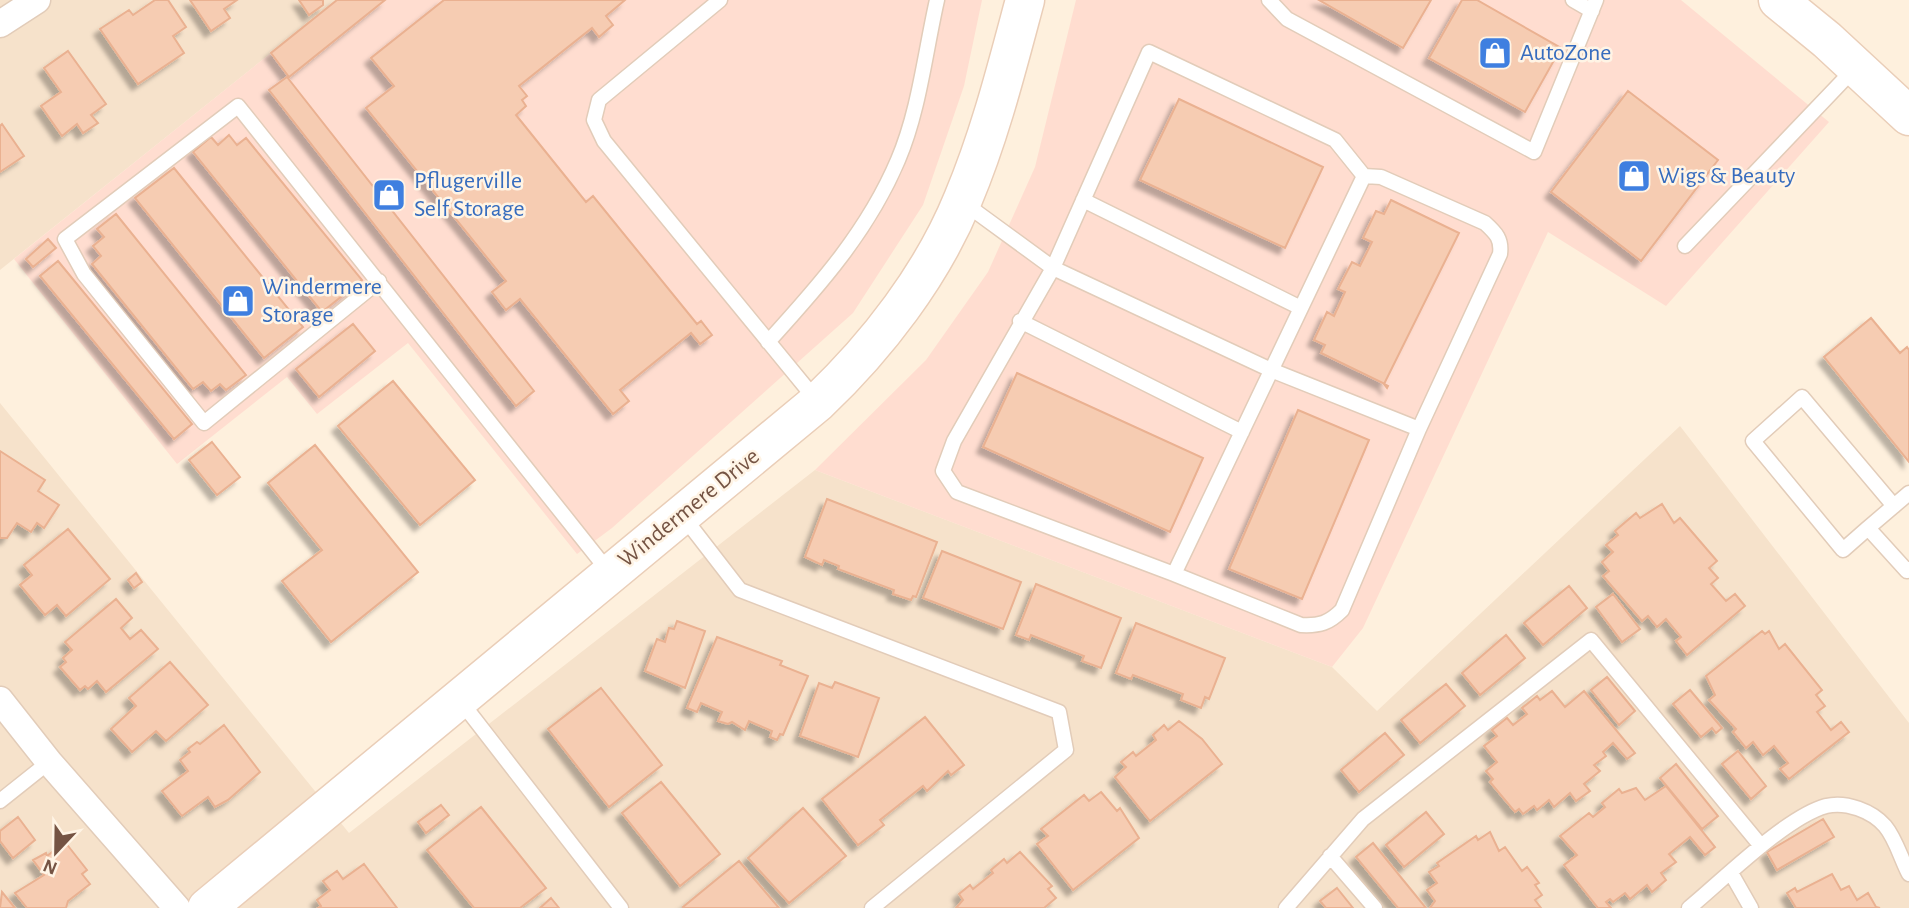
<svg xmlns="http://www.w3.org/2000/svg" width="1909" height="908" font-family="'Alegreya Sans',sans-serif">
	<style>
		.residential { fill: #f6e2cb }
		.commercial { fill: #ffddd0 }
		.building { fill: #f6ccb2; stroke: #eab191; stroke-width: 2; filter: url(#shadow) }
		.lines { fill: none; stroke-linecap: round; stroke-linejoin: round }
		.lane-casing { stroke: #e2ccb9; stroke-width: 17 }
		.street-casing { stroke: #e2ccb9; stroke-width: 29 }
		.secondary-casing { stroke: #eaceb8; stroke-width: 41 }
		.lane { stroke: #fff; stroke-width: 14 }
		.street { stroke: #fff; stroke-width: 26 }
		.secondary { stroke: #fff; stroke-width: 38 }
		.labels { text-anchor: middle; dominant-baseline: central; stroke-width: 5; stroke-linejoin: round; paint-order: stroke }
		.shop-label { font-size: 24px; fill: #366cbe; stroke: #fff4e5; text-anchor: start }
		.street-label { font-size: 24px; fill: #755444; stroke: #fff4e5 }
	</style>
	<defs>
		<filter id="shadow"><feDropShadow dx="-6" dy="6" stdDeviation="2" flood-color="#0004"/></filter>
	</defs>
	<rect width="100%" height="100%" fill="#fef0dd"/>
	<!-- residential -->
	<path class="residential" d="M0,0H337L0,270Z
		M0,403L349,833L815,470L1332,667L1377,711L1680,426L1909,723V908H0Z"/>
	<!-- commercial -->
	<path class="commercial" d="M337,0H982L964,86L923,205L853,313L612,528L577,554L408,343L317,414L287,377L177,464L14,259Z
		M1076,0H1681L1829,122L1666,306L1548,232L1363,628L1332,667L815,470L926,360L988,272L1035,167Z"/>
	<!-- building -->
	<path class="building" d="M155,0H168L186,27L173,36L184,53L138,84L100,29L129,10L133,15Z
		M190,0H237L224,9L230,18L211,31Z
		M299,0H323V5L309,15Z
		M337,0H385L289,77L271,53Z
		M444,0H625L606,16L613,25L599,37L592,28L519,86L527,96L522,100L526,106L516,115L586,202L593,196L697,324L701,321L712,335L700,344L691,333L620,390L629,401L613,414L520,299L506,310L492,292L506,281L366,108L394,86L371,58Z
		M1319,0H1431L1403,48Z
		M1462,0H1477L1561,48L1525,112L1429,58Z
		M68,51L106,104L91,115L98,123L83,133L77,124L62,136L41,106L61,92L44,68Z
		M287,77L534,391L516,406L269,90Z
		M1628,91L1718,160L1641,261L1551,192Z
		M1179,99L1323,167L1285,248L1140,180Z
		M2,124L24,156L0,172V126Z
		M229,135L237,145L246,138L362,280L322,312L193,152L211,137L218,145Z
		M174,168L303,327L264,358L135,198Z
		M1391,200L1459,233L1384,384L1388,386L1387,388L1383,383L1321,353L1325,345L1314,340L1327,312L1334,316L1345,292L1338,289L1352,262L1360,266L1372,242L1363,238L1376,211L1384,214Z
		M116,214L246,375L226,390L220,384L211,391L203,382L193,389L92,264L101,256L93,246L104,237L97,229Z
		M48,239L56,248L33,267L26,259Z
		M58,261L192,424L174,439L40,276Z
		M1871,318L1900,353L1907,347L1909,350V462L1824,357Z
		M353,324L375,351L319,397L296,369Z
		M1017,373L1203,458L1170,532L983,447Z
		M393,381L475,480L420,525L338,426Z
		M1298,410L1369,440L1302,599L1229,569Z
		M212,442L240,477L217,495L189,460Z
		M315,445L418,572L331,642L282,581L322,550L268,483Z
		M0,451L45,480L38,491L59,505L44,528L37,523L31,532L17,523L7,538H0Z
		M827,499L937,542L916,597L913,596L911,600L893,594L894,590L838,569L839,566L824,560L822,565L805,557Z
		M1662,504L1674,523L1680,518L1717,561L1709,568L1718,578L1711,584L1726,601L1735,594L1745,606L1687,655L1676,641L1681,637L1666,619L1657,627L1648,616L1642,621L1603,576L1609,571L1602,562L1613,552L1606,545L1618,535L1615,531L1636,513L1640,518Z
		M68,529L110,579L66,616L57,605L45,615L20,585L32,575L24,565Z
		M942,551L1021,582L1003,629L923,598Z
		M136,573L142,582L134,588L128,580Z
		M1036,584L1121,618L1101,668L1082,661L1084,656L1031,635L1029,640L1016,635Z
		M1569,586L1587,608L1543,645L1524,623Z
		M1613,594L1640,629L1622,642L1596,607Z
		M116,599L132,618L121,628L130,639L141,630L158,649L106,692L97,681L88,689L85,686L80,690L60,667L66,662L63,658L72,650L65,642Z
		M677,621L705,631L685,688L645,671L657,639L665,642L669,628L674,629Z
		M1136,623L1225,658L1209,699L1205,697L1201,708L1181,700L1183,694L1133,675L1131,679L1116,673Z
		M1762,631L1765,634L1769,631L1779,649L1785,644L1822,690L1816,695L1825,706L1817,712L1831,730L1841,722L1849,732L1789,779L1780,769L1788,763L1774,746L1763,755L1753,742L1746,748L1733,732L1736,729L1709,700L1715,695L1706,676Z
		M1506,635L1525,658L1480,695L1462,673Z
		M717,637L782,661L780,665L808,676L783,735L780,734L777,740L770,737L772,731L749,721L745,730L732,722L728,724L718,721L722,712L701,703L697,712L687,708Z
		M170,662L208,705L166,741L156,731L132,752L111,729L136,706L129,698Z
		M1607,677L1635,711L1619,725L1591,690Z
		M835,682L879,698L858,757L800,736L819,683L832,688Z
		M1446,684L1465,706L1420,743L1401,720Z
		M601,688L662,765L609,807L548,729Z
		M1690,690L1722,728L1716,733L1712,728L1701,737L1673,704Z
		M1552,691L1565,707L1584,691L1635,753L1627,759L1613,743L1603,752L1606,756L1594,765L1600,771L1584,784L1590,791L1576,801L1570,793L1554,807L1549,800L1537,810L1534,806L1523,814L1519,809L1515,812L1490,782L1493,779L1486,771L1497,762L1484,746L1497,736L1492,730L1507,718L1513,725L1527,714L1522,708L1537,696L1540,700Z
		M925,717L964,765L951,775L948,771L927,791L923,786L880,820L884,825L858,845L822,799Z
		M1179,721L1202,739L1222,764L1150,821L1115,777L1126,767L1121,762L1133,752L1136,756L1156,740L1153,735L1164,725L1168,730Z
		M224,725L260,772L228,800L215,807L208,797L182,816L162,791L188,771L180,760L190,752L188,749L197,742L200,744Z
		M1385,733L1404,755L1359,792L1341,770Z
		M1738,751L1766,786L1751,799L1722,764Z
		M1676,764L1718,816L1702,829L1660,778Z
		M661,782L720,854L680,886L622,813Z
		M1666,786L1715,847L1705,855L1690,837L1669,854L1676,862L1661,873L1666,880L1652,892L1647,885L1630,899L1625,893L1613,902L1610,899L1606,902L1611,908H1598L1564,865L1577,855L1560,836L1589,813L1593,817L1605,807L1602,803L1619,789L1622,793L1636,788L1645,800Z
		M1101,792L1117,811L1120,808L1139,838L1073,890L1037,844L1048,836L1041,829L1084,795L1089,801Z
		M441,805L449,815L426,833L418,822Z
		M481,807L546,888L520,908H474L427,850Z
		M803,808L846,856L789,903L748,858Z
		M1426,812L1444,834L1404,867L1386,845Z
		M18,817L35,840L13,858L0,841V831Z
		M1823,819L1834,837L1777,870L1767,852Z
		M1490,832L1499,851L1505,847L1522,871L1527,867L1539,883L1535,885L1542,895L1535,900L1541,908H1430L1435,901L1427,890L1437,883L1429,872L1439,866L1437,863L1476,836L1478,840Z
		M65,842L87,870L82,874L90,884L68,901L66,908H27L15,893L44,875L33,860L46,853L47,856Z
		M1373,843L1426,908H1398L1356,857Z
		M1020,852L1052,886L1048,889L1056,898L1044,908H956L963,900L959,894L970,885L973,889L993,873L991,870L1004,859L1007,863Z
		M739,861L779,908H683V907Z
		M364,864L397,908H318L321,906L317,900L330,890L323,881L337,871L343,879Z
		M1832,874L1841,890L1849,886L1857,900L1868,893L1876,907L1880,908H1796L1787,893L1795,888L1797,892Z
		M1337,888L1353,908H1326L1320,901Z
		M2,892L15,908H0Z
		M551,898L559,908H540Z"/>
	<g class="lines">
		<defs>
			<path id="lane" d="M720,0L599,100L594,120L604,141L817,401
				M1269,0L1287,19L1534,152L1596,0
				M1573,0L1592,11
				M1083,200L1301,308
				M964,203L1053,268L954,441L943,471L957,492L1174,574C1237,442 1300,309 1364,176L1335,140L1149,52L1053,268L1271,370L1419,429
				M1685,246L1855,68
				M379,281L204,423L84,274L65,239L238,106L609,572
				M1020,321L1242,432
				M768,342C819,286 868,231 898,160C919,111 925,53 937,0
				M1909,493L1868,528L1907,571L1909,569
				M682,515L740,590L1059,712L1066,750L872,908
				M1868,528L1843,550L1753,441L1802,397L1894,506
				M1174,574L1301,625C1320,626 1329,623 1342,610L1419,429L1500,254C1502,239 1496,233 1485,223L1381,177L1364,176
				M459,699L621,908
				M0,801L49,762
				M1330,856L1375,908
				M1731,873L1751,908
				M1286,908L1363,819L1591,640L1761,846
				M1689,908C1723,880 1786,817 1826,806C1846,801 1872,811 1885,826C1896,839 1901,859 1909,874"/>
			<path id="street" d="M0,24L37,0
				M0,700L49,762L177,908"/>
			<path id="secondary" d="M1778,0L1827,40L1909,116
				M207,908L818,402C877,346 932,275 963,199C990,135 1007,67 1025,0"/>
		</defs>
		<!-- lane casing -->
		<use href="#lane" class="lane-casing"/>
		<!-- street casing -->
		<use href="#street" class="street-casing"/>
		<!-- secondary casing -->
		<use href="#secondary" class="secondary-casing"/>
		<!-- lane -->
		<use href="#lane" class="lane"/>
		<!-- street -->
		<use href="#street" class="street"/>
		<!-- secondary -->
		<use href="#secondary" class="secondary"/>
	</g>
	<!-- icons -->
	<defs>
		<symbol id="shop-square" viewBox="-11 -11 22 22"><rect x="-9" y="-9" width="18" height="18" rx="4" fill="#3f7fe0" stroke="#fff4e5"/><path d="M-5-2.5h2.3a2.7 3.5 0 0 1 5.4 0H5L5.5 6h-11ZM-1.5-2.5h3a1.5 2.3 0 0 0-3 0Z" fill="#fff"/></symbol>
	</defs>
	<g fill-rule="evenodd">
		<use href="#shop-square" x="1476" y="34" width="38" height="38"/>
		<use href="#shop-square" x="1615" y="157" width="38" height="38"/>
		<use href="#shop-square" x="370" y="176" width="38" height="38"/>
		<use href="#shop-square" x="219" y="282" width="38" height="38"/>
	</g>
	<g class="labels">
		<!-- shop labels -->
		<g class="shop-label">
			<text x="1520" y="53">AutoZone</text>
			<text x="1658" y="176">Wigs &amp; Beauty</text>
			<text x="414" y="181">Pflugerville<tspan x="414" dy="28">Self Storage</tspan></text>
			<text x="262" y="287">Windermere<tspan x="262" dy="28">Storage</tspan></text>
		</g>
		<!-- street labels -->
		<g class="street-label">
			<text transform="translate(689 508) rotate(-39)">Windermere Drive</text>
		</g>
	</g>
	<!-- north arrow -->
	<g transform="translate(56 852) rotate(202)" stroke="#fff4e5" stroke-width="5" paint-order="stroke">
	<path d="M0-5L12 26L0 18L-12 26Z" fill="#755444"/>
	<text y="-10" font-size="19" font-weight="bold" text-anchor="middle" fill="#755444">N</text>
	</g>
</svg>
